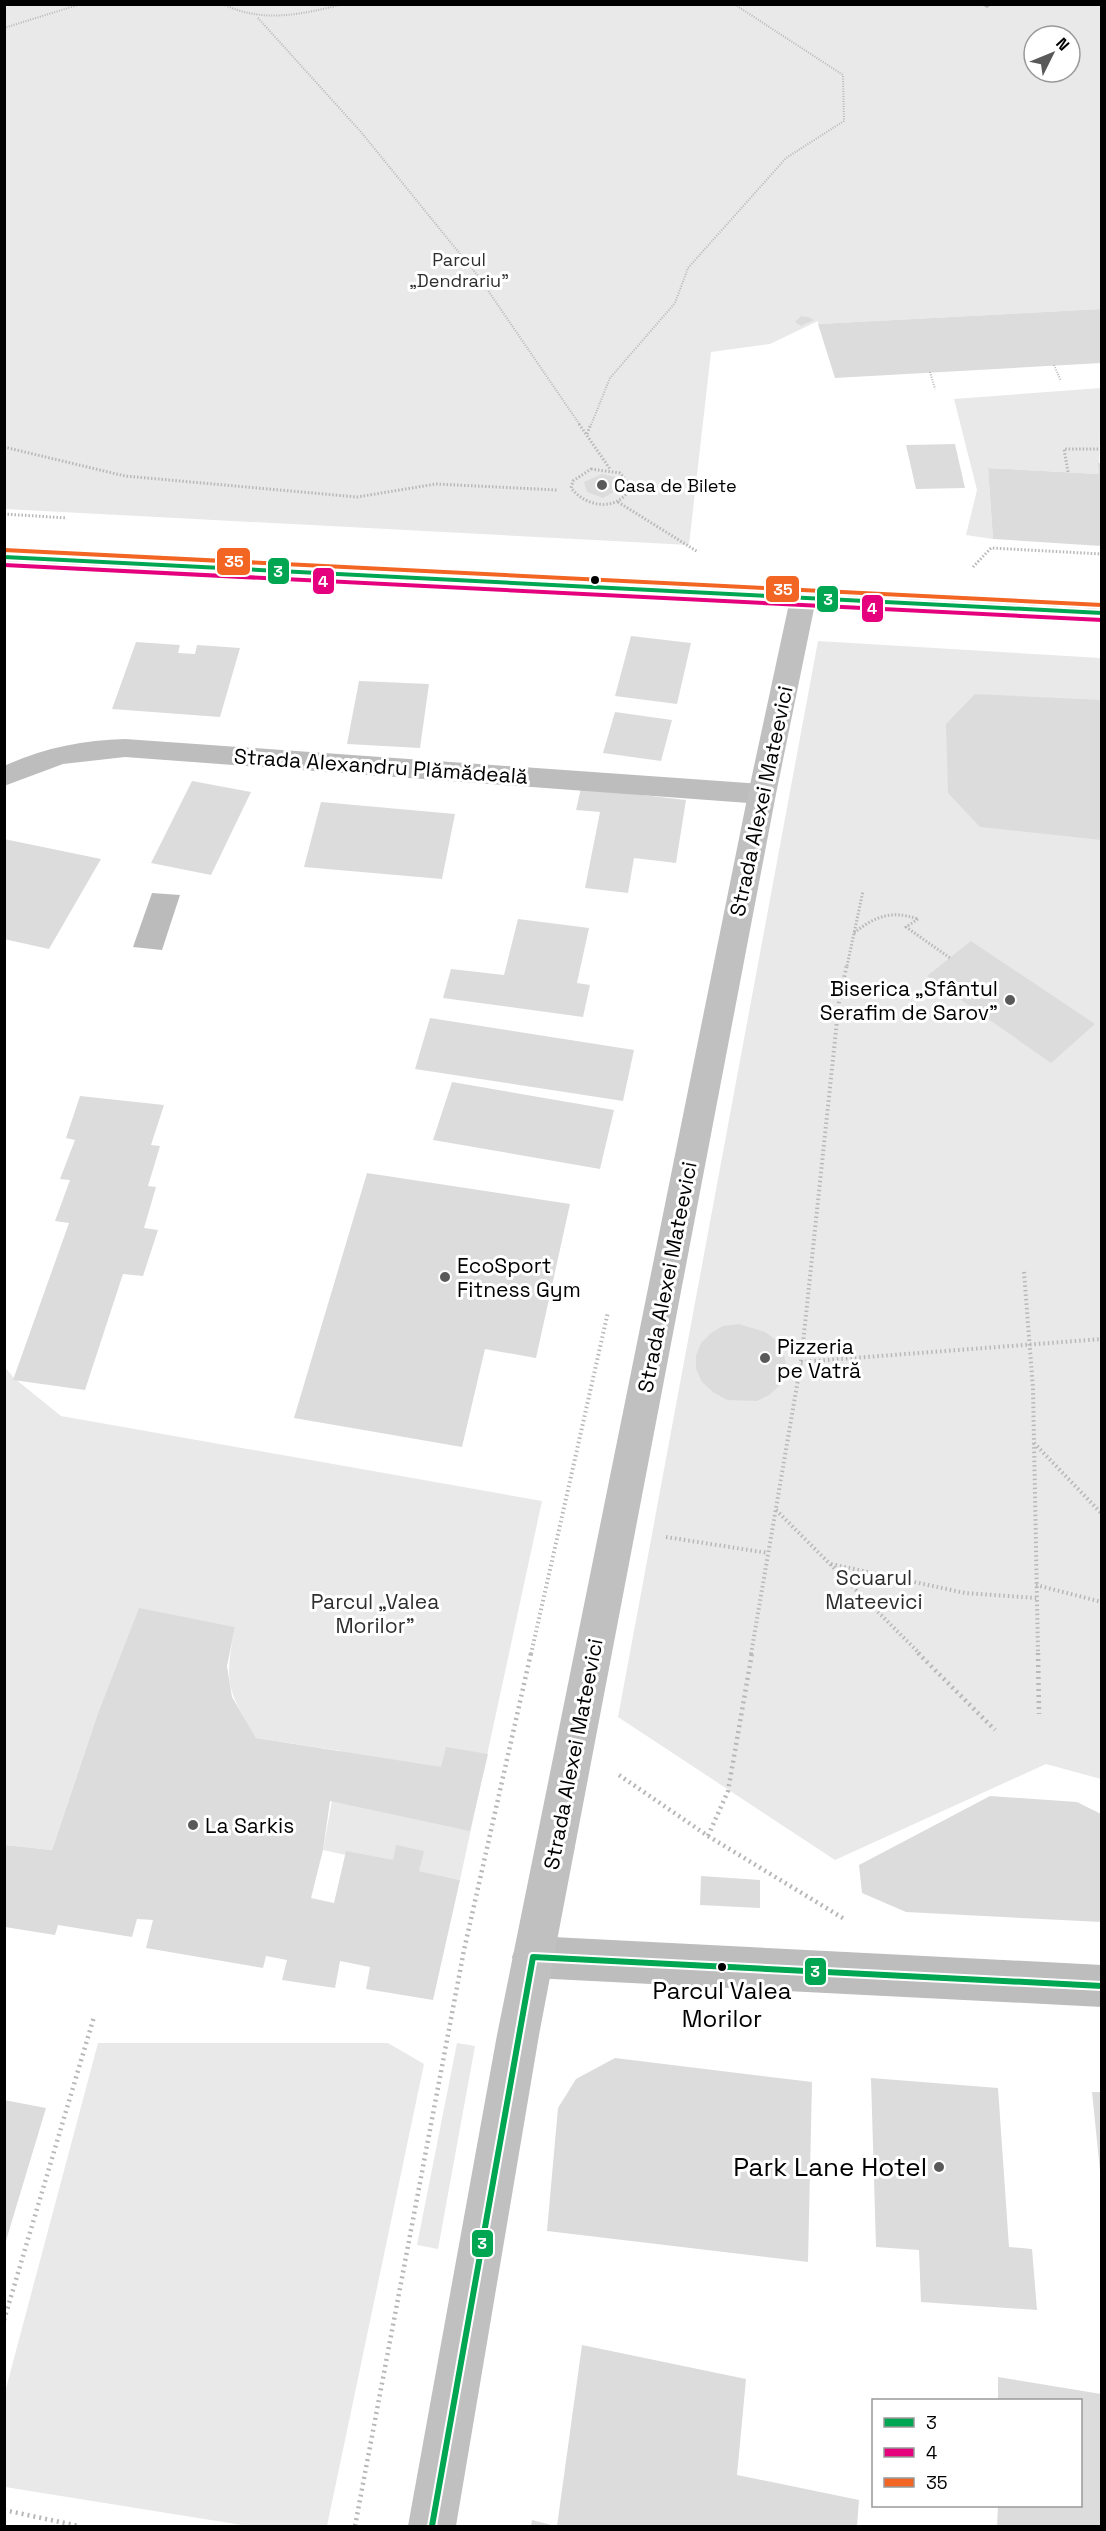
<svg xmlns="http://www.w3.org/2000/svg" width="1106" height="2531" font-family="'Space Grotesk',sans-serif">
	<style>
		.green { fill: #e9e9e9; fill-rule: evenodd }
		.water { fill: #bbb }
		.lines { fill: none; stroke-linecap: round; stroke-linejoin: round }
		.stream { fill: #bbb; fill-rule: evenodd }
		.building { fill: #dcdcdc }
		.primary-casing { stroke: #dbdbdb; stroke-width: 2 }
		.path-far3 { stroke: #b8b8b8; stroke-width: 2; stroke-dasharray: 1 1.5; stroke-linecap: butt }
		.path-far2 { stroke: #b8b8b8; stroke-width: 3; stroke-dasharray: 1.5 2; stroke-linecap: butt }
		.path-far1 { stroke: #b8b8b8; stroke-width: 4; stroke-dasharray: 1.5 3; stroke-linecap: butt }
		.path { stroke: #b8b8b8; stroke-width: 4.5; stroke-dasharray: 2 4; stroke-linecap: butt }
		.street { fill: #bdbdbd; fill-rule: evenodd }
		.secondary { fill: #c0c0c0; fill-rule: evenodd }
		.primary { fill: #bdbdbd; fill-rule: evenodd }
		.bus-1-far1-casing { stroke: #fff; stroke-width: 8 }
		.bus-1-casing { stroke: #fff; stroke-width: 10 }
		.bus-2-casing { stroke: #fff; stroke-width: 8 }
		.bus-3-casing { stroke: #fff; stroke-width: 8 }
		.bus-1-far1 { stroke: #00a651; stroke-width: 4 }
		.bus-1 { stroke: #00a651; stroke-width: 6 }
		.bus-2 { stroke: #e5007d; stroke-width: 4 }
		.bus-3 { stroke: #f26522; stroke-width: 4 }
		.poi-dot { fill: #595959; stroke: #fff; stroke-width: 2 }
		.bus-dot { fill: #000; stroke: #fff; stroke-width: 2 }
		.labels { text-anchor: middle; dominant-baseline: central; stroke-width: 6; stroke-linejoin: round; paint-order: stroke }
		.far-park-label { font-size: 18px; fill: #2e2e2e; stroke: #fff }
		.far-poi-label { font-size: 18px; fill: #000; stroke: #fff; text-anchor: start }
		.street-label { font-size: 21px; fill: #000; stroke: #fff }
		.poi-label { font-size: 21px; fill: #000; stroke: #fff; text-anchor: start }
		.park-label { font-size: 21px; fill: #2e2e2e; stroke: #fff }
		.near-bus-label { font-size: 24px; fill: #000; stroke: #fff }
		.near-poi-label { font-size: 26px; fill: #000; stroke: #fff; text-anchor: end }
		.line-badge { stroke: #fff; stroke-width: 2 }
		.badge-label { font-size: 16px; text-anchor: middle; font-weight: bold; fill: #fff }
	</style>
	<rect width="100%" height="100%" fill="#fff"/>
	<!-- green -->
	<path class="green" d="M4,5H1101V309L818,324V321L770,344L711,352L689,545L5,509ZM1034,36H1070V72H1034Z
		M1101,388L1099,474L988,468L993,539L966,535L977,490L954,399Z
		M818,641L1101,658V1779L1046,1764L835,1860L618,1717Z
		M4,1366L14,1378L61,1416L542,1501L460,1880L323,1850L341,1751L256,1738C227,1689 224,1684 235,1627L139,1609L98,1713L52,1850L5,1845Z
		M98,2043H388L424,2064L327,2526H248L5,2487V2392Z
		M457,2043L475,2046L438,2249L417,2245Z"/>
	<!-- water -->
	<path class="water" d="M152,893L180,895L162,950L133,947Z"/>
	<g class="lines">
		<!-- stream -->
		<path class="stream" d="M993,4L987,8L982,5V4Z"/>
	</g>
	<!-- building -->
	<path class="building" d="M1101,309V363L835,378L818,324Z
		M801,316L808,317L814,320L801,326L795,322Z
		M955,444L965,488L916,489L906,445Z
		M1098,463H1101V546L993,539L988,468L1099,474Z
		M602,474L615,477L621,488L603,498L587,492L584,482Z
		M631,636L691,643L677,704L615,696Z
		M136,642L180,645L178,653L195,654L197,645L240,648L220,717L112,709Z
		M359,681L429,684L420,748L347,744Z
		M975,694L1101,700V840L980,827L948,793L946,724Z
		M615,712L672,720L661,761L603,753Z
		M192,781L251,792L211,875L151,863Z
		M581,788L686,800L676,863L634,858L628,893L585,888L600,812L576,810Z
		M321,802L455,814L442,879L304,867Z
		M4,839L101,859L49,949L4,939Z
		M518,919L589,928L577,983L590,985L583,1017L443,998L451,969L504,975Z
		M971,941L1095,1024L1051,1063L927,976Z
		M430,1018L634,1050L623,1101L415,1069Z
		M452,1082L614,1110L600,1169L433,1140Z
		M80,1096L164,1105L151,1145L160,1146L148,1186L156,1187L144,1228L158,1230L143,1276L123,1274L85,1390L13,1380L69,1223L55,1221L70,1180L60,1179L75,1140L66,1138Z
		M367,1173L570,1204L536,1358L485,1349L462,1447L294,1418Z
		M739,1324L765,1332L776,1340L783,1351L786,1363L779,1386L769,1395L757,1401L727,1400L713,1392L702,1382L696,1369V1356L701,1343L711,1333L723,1326Z
		M139,1608L235,1627L227,1666L232,1697L256,1738L441,1767L446,1747L488,1754L470,1831L330,1801L323,1850L311,1898L334,1903L346,1851L393,1860L396,1845L424,1851L419,1871L460,1880L433,2000L366,1989L370,1967L340,1961L335,1988L282,1980L287,1960L266,1956L263,1968L146,1948L153,1920L137,1919L132,1937L58,1925L55,1935L5,1927V1845L52,1850L98,1713Z
		M990,1796L1077,1802L1101,1814V1922L906,1912L862,1893L859,1865Z
		M701,1876L760,1880V1908L700,1905Z
		M615,2058L812,2082L808,2262L547,2231L558,2108L576,2079Z
		M871,2078L998,2088L1009,2247L1032,2249L1037,2310L921,2302L919,2250L876,2247Z
		M1092,2092H1101V2171H1100Z
		M4,2100L46,2108L5,2244H4Z
		M582,2345L746,2379L737,2475L859,2500L857,2526H557Z
		M998,2377L1101,2394V2526H997L998,2506H1080V2400H998Z
		M532,2520L555,2526H531Z"/>
	<g class="lines">
		<defs>
			<path id="primary" d="M4,549L1102,605V621L4,565Z"/>
		</defs>
		<!-- primary casing -->
		<use href="#primary" class="primary-casing"/>
		<!-- path-far3 -->
		<path class="path-far3" d="M223,4C263,24 302,14 344,4
			M258,18L361,132L478,276L580,425
			M4,28L81,4
			M1054,365L1061,381
			M930,372L935,389
			M591,425L610,378L675,303L688,268L786,158L844,121L843,75L734,4"/>
		<!-- path-far2 -->
		<path class="path-far2" d="M579,424L610,469
			M587,434L591,424
			M4,447L125,476L357,497L436,484L557,490
			M591,469L620,473L631,487C618,512 587,508 571,488L573,481Z
			M1068,472L1064,449H1102
			M618,502L698,552
			M4,514L67,518
			M973,567L991,548L1102,554
			M918,919L906,927L950,958
			M854,933C875,916 892,910 918,919
			M847,966L863,891"/>
		<!-- path-far1 -->
		<path class="path-far1" d="M1024,1272L1033,1389L1038,1654
			M801,1362L1102,1339
			M1034,1443L1102,1514
			M776,1510L920,1654
			M666,1537L768,1553
			M831,1564L965,1593L1037,1598
			M1036,1585L1102,1602
			M531,1654L608,1312
			M751,1654L801,1362L839,1002L847,964"/>
		<!-- path -->
		<path class="path" d="M918,1653L995,1730
			M1038,1653L1039,1714
			M619,1775L708,1836L728,1791L752,1653
			M708,1836L846,1920
			M4,2320L94,2017
			M4,2510L79,2526
			M355,2526L464,1950L531,1653"/>
		<!-- street -->
		<path class="street" d="M125,739L762,784L772,787L776,794L772,801L762,804L125,757L63,764L4,786V766C43,748 83,740 125,739Z
			M533,1936L1102,1965V2007L533,1978L518,1972L512,1957L518,1942Z"/>
		<!-- secondary -->
		<path class="secondary" d="M803,591L812,593L816,599L776,794L539,2035L456,2526H408L497,2035L748,794L790,599L794,593Z"/>
		<!-- primary -->
		<use href="#primary" class="primary"/>
		<defs>
			<path id="bus-1-far1" d="M4,557L1102,613"/>
			<path id="bus-1" d="M432,2526L533,1957L1102,1986"/>
			<path id="bus-2" d="M4,565L1102,620"/>
			<path id="bus-3" d="M4,550L1102,605"/>
		</defs>
		<!-- bus-1-far1 casing -->
		<use href="#bus-1-far1" class="bus-1-far1-casing"/>
		<!-- bus-1 casing -->
		<use href="#bus-1" class="bus-1-casing"/>
		<!-- bus-2 casing -->
		<use href="#bus-2" class="bus-2-casing"/>
		<!-- bus-3 casing -->
		<use href="#bus-3" class="bus-3-casing"/>
		<!-- bus-1-far1 -->
		<use href="#bus-1-far1" class="bus-1-far1"/>
		<!-- bus-1 -->
		<use href="#bus-1" class="bus-1"/>
		<!-- bus-2 -->
		<use href="#bus-2" class="bus-2"/>
		<!-- bus-3 -->
		<use href="#bus-3" class="bus-3"/>
	</g>
	<!-- markers -->
	<g class="poi-dot">
		<circle cx="602" cy="485" r="6"/>
		<circle cx="1010" cy="1000" r="6"/>
		<circle cx="445" cy="1277" r="6"/>
		<circle cx="765" cy="1358" r="6"/>
		<circle cx="193" cy="1825" r="6"/>
		<circle cx="939" cy="2167" r="6"/>
	</g>
	<g class="bus-dot">
		<circle cx="595" cy="580" r="5"/>
		<circle cx="722" cy="1967" r="5"/>
	</g>
	<g class="labels">
		<!-- far-park labels -->
		<g class="far-park-label">
			<text x="459" y="259">Parcul<tspan x="459" dy="21">„Dendrariu”</tspan></text>
		</g>
		<!-- far-poi labels -->
		<g class="far-poi-label">
			<text x="614" y="485">Casa de Bilete</text>
		</g>
		<!-- street labels -->
		<g class="street-label">
			<text transform="translate(381 766) rotate(4)">Strada Alexandru Plămădeală</text>
			<text transform="translate(761 801) rotate(-78)">Strada Alexei Mateevici</text>
			<text transform="translate(667 1277) rotate(-79)">Strada Alexei Mateevici</text>
			<text transform="translate(573 1754) rotate(-79)">Strada Alexei Mateevici</text>
		</g>
		<!-- poi labels -->
		<g class="poi-label">
			<text x="998" y="988" text-anchor="end">Biserica „Sfântul<tspan x="998" dy="24">Serafim de Sarov”</tspan></text>
			<text x="457" y="1265">EcoSport<tspan x="457" dy="24">Fitness Gym</tspan></text>
			<text x="777" y="1346">Pizzeria<tspan x="777" dy="24">pe Vatră</tspan></text>
			<text x="205" y="1825">La Sarkis</text>
		</g>
		<!-- park labels -->
		<g class="park-label">
			<text x="874" y="1577">Scuarul<tspan x="874" dy="24">Mateevici</tspan></text>
			<text x="375" y="1601">Parcul „Valea<tspan x="375" dy="24">Morilor”</tspan></text>
		</g>
		<!-- near-bus labels -->
		<g class="near-bus-label">
			<text x="722" y="1990">Parcul Valea<tspan x="722" dy="28">Morilor</tspan></text>
		</g>
		<!-- near-poi labels -->
		<g class="near-poi-label">
			<text x="927" y="2167">Park Lane Hotel</text>
		</g>
	</g>
	<g class="line-badge">
		<rect x="216" y="547" width="35" height="29" rx="6" fill="#f26522"/>
		<rect x="267" y="557" width="23" height="28" rx="6" fill="#00a651"/>
		<rect x="312" y="567" width="23" height="28" rx="6" fill="#e5007d"/>
		<rect x="765" y="575" width="35" height="28" rx="6" fill="#f26522"/>
		<rect x="816" y="585" width="23" height="28" rx="6" fill="#00a651"/>
		<rect x="861" y="594" width="23" height="29" rx="6" fill="#e5007d"/>
		<rect x="804" y="1957" width="23" height="29" rx="6" fill="#00a651"/>
		<rect x="471" y="2229" width="23" height="29" rx="6" fill="#00a651"/>
	</g>
	<g class="badge-label">
		<text x="234" y="567">35</text>
		<text x="278" y="577">3</text>
		<text x="323" y="587">4</text>
		<text x="783" y="595">35</text>
		<text x="828" y="605">3</text>
		<text x="872" y="614">4</text>
		<text x="815" y="1977">3</text>
		<text x="482" y="2249">3</text>
	</g>
	<!-- border -->
	<rect width="1106" height="2531" fill="none" stroke="#000000" stroke-width="12"/>
	<!-- legend -->
	<rect x="872" y="2399" width="210" height="108" fill="#ffffff" stroke="#999999" stroke-width="1.5"/>
	<rect x="884" y="2418" width="30" height="9" fill="#00a651" stroke="#999999" stroke-width="1.5"/>
	<text x="926" y="2429" font-size="18" fill="#000000">3</text>
	<rect x="884" y="2448" width="30" height="9" fill="#e5007d" stroke="#999999" stroke-width="1.5"/>
	<text x="926" y="2459" font-size="18" fill="#000000">4</text>
	<rect x="884" y="2478" width="30" height="9" fill="#f26522" stroke="#999999" stroke-width="1.5"/>
	<text x="926" y="2489" font-size="18" fill="#000000">35</text>
	<!-- north arrow -->
	<g transform="translate(1052 54) rotate(47)"><circle r="28" fill="#ffffff" stroke="#999999" stroke-width="1.5"/>
	<path d="M0-4.5L10 22L0 15L-10 22Z" fill="#595959"/>
	<text y="-9" font-size="16" font-weight="bold" text-anchor="middle" fill="#000000">N</text>
	</g>
</svg>
